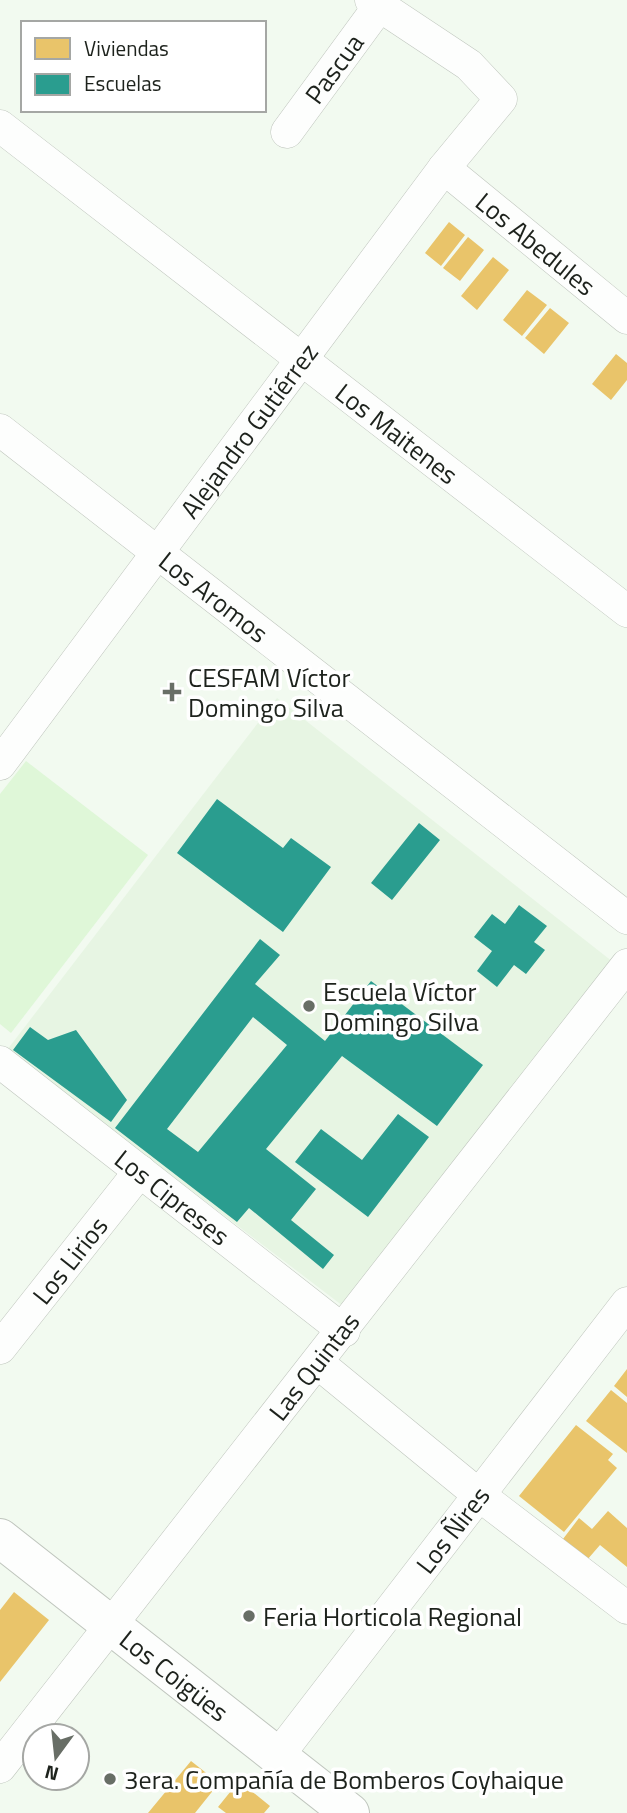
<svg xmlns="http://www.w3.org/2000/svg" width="627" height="1813" font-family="'Titillium Web',sans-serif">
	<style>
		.built { fill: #e7f5e3 }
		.green { fill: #dff7d8 }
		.homes { fill: #e9c46a }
		.schools { fill: #2a9d8f; fill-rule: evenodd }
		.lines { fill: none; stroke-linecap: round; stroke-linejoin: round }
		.minor-casing { stroke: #bfc5bd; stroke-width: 33 }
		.major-casing { stroke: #bfc5bd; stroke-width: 40 }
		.minor { stroke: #fdfefd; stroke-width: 32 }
		.major { stroke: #fdfefd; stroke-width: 38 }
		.poi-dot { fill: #686e66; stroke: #fff; stroke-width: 2.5 }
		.labels { text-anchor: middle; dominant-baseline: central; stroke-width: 7; stroke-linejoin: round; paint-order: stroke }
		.street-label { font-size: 26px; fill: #1d221c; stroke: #fff }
		.poi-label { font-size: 26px; fill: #1d221c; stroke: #fff; text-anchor: start }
	</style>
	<rect width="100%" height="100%" fill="#f2faf0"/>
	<!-- built -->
	<path class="built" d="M277,698L613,962L343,1306L7,1050Z"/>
	<!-- green -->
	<path class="green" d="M26,761L148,855L11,1033L0,1024V794Z"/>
	<!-- homes -->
	<path class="homes" d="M449,222L465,235L441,266L425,253Z
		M468,237L484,250L460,281L443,268Z
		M493,257L509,270L477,310L461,296Z
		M527,290L547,305L522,336L503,320Z
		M550,308L569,323L544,354L525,338Z
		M616,354L627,363V380L611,400L592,384Z
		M627,1369V1397L614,1386Z
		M611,1390L627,1403V1453L586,1421Z
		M576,1425L613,1454L608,1460L617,1468L564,1532L519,1496Z
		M608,1511L627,1528V1567L600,1545L587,1560L563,1539L579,1518L592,1529Z
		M14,1592L49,1620L0,1682V1610Z
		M191,1761L219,1783L195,1813H148Z
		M239,1781L270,1806L264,1813H226L218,1807Z"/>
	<!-- schools -->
	<path class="schools" d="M217,799L283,848L291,838L331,867L283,932L177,853Z
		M419,823L440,840L392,900L371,883Z
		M519,905L547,926L534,942L545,950L526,974L514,965L497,987L477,971L492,951L474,937L492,914L505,924Z
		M260,939L280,955L255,984L325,1041L371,981L483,1065L437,1126L342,1056L266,1149L316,1189L291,1220L334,1255L323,1269L249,1208L237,1222L115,1128ZM253,1017L287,1045L198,1152L167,1129Z
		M30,1027L48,1040L76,1030L127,1100L111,1122L13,1050Z
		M398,1114L429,1137L368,1217L295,1162L321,1129L362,1160Z"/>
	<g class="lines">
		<defs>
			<g id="minor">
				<path id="s1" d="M0,126L627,611"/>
				<path id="s2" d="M287,132L380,5"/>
				<path id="s3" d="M444,168L627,318"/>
				<path id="s4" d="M0,430L627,918"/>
				<path id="s5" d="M0,764L444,168L501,99L469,65L371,0"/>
				<path id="s6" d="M0,1062L344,1331"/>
				<path id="s7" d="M0,1348L140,1171"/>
				<path d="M318,1363L479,1495L627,1608"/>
				<path id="s8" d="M277,1757L627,1303"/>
				<path id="s9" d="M0,1767L627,965"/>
			</g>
			<g id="major">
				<path id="s10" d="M0,1538L350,1813"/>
			</g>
		</defs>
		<!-- minor casing -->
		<use href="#minor" class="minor-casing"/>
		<!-- major casing -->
		<use href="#major" class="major-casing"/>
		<!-- minor -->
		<use href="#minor" class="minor"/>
		<!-- major -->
		<use href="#major" class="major"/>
	</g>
	<!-- markers -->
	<g class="poi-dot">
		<path d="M168.5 681.5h7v7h7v7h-7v7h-7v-7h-7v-7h7z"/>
		<circle cx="309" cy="1006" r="7"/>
		<circle cx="249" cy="1616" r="7"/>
		<circle cx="110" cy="1779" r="7"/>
	</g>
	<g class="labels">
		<!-- street labels -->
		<g class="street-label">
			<text stroke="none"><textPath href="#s2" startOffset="79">Pascua</textPath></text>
			<text stroke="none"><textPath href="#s3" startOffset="119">Los Abedules</textPath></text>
			<text stroke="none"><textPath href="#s5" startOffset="416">Alejandro Gutiérrez</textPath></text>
			<text stroke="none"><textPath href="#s1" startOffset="502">Los Maitenes</textPath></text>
			<text stroke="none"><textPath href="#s4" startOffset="271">Los Aromos</textPath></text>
			<text stroke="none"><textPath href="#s6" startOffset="219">Los Cipreses</textPath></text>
			<text stroke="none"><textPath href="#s7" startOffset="112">Los Lirios</textPath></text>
			<text stroke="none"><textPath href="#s9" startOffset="509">Las Quintas</textPath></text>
			<text stroke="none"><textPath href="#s8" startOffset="287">Los Ñires</textPath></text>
			<text stroke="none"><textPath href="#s10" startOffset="222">Los Coigües</textPath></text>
		</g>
		<!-- poi labels -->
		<g class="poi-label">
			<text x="188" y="677">CESFAM Víctor<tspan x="188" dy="30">Domingo Silva</tspan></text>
			<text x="323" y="991">Escuela Víctor<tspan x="323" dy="30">Domingo Silva</tspan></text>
			<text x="263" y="1616">Feria Horticola Regional</text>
			<text x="124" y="1779">3era. Compañía de Bomberos Coyhaique</text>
		</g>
	</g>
	<!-- legend -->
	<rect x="21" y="21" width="245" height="91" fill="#ffffff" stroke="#a5a7a4" stroke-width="2"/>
	<rect x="35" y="38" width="35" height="21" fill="#e9c46a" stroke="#a5a7a4" stroke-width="2"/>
	<text x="84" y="56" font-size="21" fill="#1d221c">Viviendas</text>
	<rect x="35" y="74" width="35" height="21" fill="#2a9d8f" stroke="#a5a7a4" stroke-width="2"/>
	<text x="84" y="91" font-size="21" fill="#1d221c">Escuelas</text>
	<!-- north arrow -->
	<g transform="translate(56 1757) rotate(195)"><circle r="33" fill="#ffffff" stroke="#a5a7a4" stroke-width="2"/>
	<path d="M0-5L12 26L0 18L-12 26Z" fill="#686e66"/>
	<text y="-10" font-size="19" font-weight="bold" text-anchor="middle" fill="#1d221c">N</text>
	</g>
</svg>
